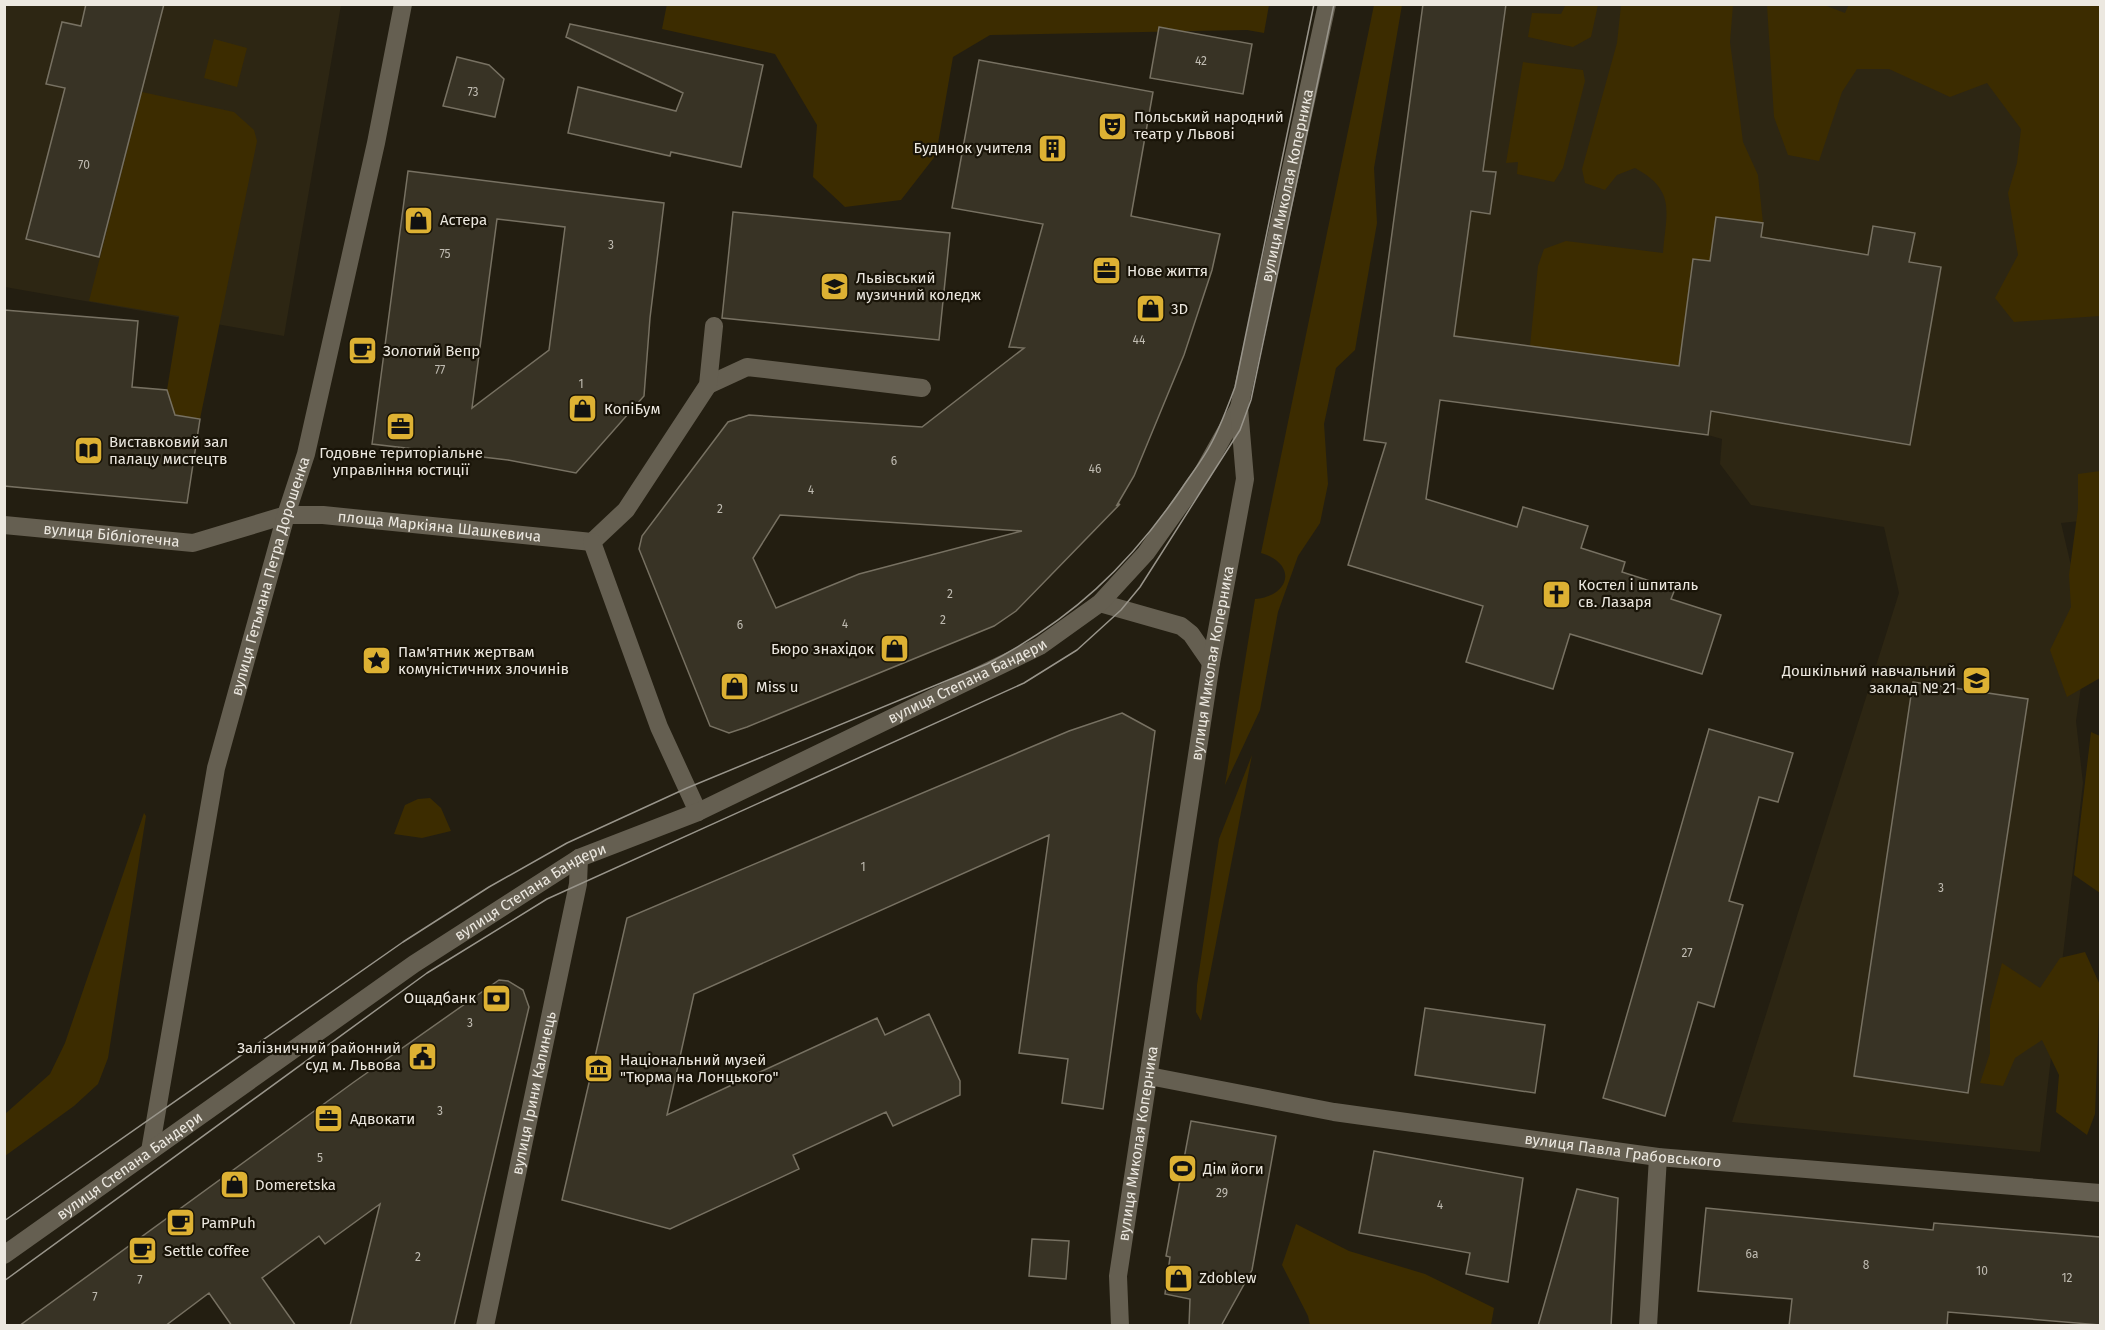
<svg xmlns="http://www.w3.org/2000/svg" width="2105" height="1330" font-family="'Fira Sans',sans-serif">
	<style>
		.built { fill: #2d2613 }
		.green { fill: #3c2c00 }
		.building { fill: #383325; stroke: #777162; stroke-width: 1.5; fill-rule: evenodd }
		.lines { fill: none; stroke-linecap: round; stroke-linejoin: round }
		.street { stroke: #655f51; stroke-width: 18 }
		.secondary { stroke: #655f51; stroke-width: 18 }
		.tram { stroke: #99958b; stroke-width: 1.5 }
		.labels { text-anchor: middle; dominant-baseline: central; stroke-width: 4.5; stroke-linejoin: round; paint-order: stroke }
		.number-label { font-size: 12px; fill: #bfbbb1 }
		.poi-label { font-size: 15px; fill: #ece8e0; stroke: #191408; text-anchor: start }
		.street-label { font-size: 15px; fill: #ece8e0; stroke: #191408 }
	</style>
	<rect width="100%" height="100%" fill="#231e11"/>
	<!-- built -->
	<path class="built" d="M4,5H341L284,336L5,287Z
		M1423,5H2100V519L2061,523L2088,638L2076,721L2083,783L2040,1152L1732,1122L1899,593L1884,527L1751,505L1720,464L1722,439L1708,435L1370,391Z"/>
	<!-- green -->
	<path class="green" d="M667,4L1269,5L1264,33L1247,30L990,35L953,57L936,155L901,200L845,207L813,177L817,125L775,54L662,29Z
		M1566,4L1598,5L1591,37L1573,47L1528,37L1532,13L1561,14Z
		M1849,4L2100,5V316L2014,322L1995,298L2018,255L2008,193L2017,163L2021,129L1987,83L1950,97L1889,69H1857L1842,92L1819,161L1788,155L1774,117L1767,5H1824L1845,13Z
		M1374,5H1402L1374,168L1377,223L1355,350L1336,368L1324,424L1328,484L1320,523L1298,556L1278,612L1260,710L1225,785L1255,599C1290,596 1298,564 1261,553Z
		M1621,5H1733L1730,42L1743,142L1758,175L1763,223L1710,261L1679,366L1530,346L1538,266L1544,249L1566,241L1663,253C1666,212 1677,191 1635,168L1617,175L1605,190L1585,183L1582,169L1617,43Z
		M214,39L247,48L237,87L204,78Z
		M1523,62L1583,70L1585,81L1563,168L1554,182L1517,174L1518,162L1506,163Z
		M142,92L234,112L254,130L257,141L200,419L175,415L167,390L179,316L89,301Z
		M2100,471V678L2067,697L2050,650L2071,607L2069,575L2078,509V474Z
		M2091,732L2100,736V893L2074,875Z
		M1252,755L1201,1021L1196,1012L1197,985L1219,839Z
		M430,798L441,808L451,831L422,838L394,834L405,805L418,799Z
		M144,813L146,816L108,1058L98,1084L74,1106L5,1156V1114L50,1074L65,1043Z
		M2085,952L2100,985L2095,1114L2087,1135L2056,1112L2059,1075L2042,1040L2015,1058L2003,1086L1980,1083L1990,1053V1009L2002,963L2040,988L2060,958Z
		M1296,1224L1349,1251L1425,1274L1494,1308L1491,1325H1310L1308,1316L1282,1265Z"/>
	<!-- building -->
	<path class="building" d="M86,4H164L99,257L26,239L65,88L46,84L62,22L81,26Z
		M1423,4H1506L1483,171L1496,172L1490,214L1471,211L1454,336L1679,366L1693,259L1710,261L1716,217L1763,223L1761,237L1868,255L1873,226L1915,233L1909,262L1941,267L1910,445L1711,411L1708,435L1440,400L1426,499L1517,527L1523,507L1588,526L1581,548L1625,562L1622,572L1675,589L1671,599L1721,615L1702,674L1570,634L1553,689L1466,662L1483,606L1348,565L1386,443L1364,440Z
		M570,24L763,65L741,167L671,152L670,156L568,133L578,87L676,111L683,93L566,37Z
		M1159,27L1252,44L1243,94L1150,78Z
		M457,57L489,65L504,79L495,117L443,106Z
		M979,60L1153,92L1131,216L1220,234L1212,270L1184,355L1134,476L1117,505L1120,504L1016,611L994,626L747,727L729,733L710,726L639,549L642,536L728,422L749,415L922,427L1024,348L1009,347L1043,224L952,208ZM780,515L1022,531L859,574L776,608L753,558Z
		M408,171L664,203L650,318L644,396L576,473L508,460L372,444ZM497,219L565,227L549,350L472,408Z
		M733,212L950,233L939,340L722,318Z
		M4,310L138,321L132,387L167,390L175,415L200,419L187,503L4,486Z
		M1913,682L2028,699L1968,1093L1854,1076Z
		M1122,713L1155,731L1103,1109L1062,1103L1068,1059L1019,1053L1049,835L694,994L667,1115L877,1018L885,1035L929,1014L960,1081V1095L893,1126L886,1112L793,1155L799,1169L670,1229L562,1200L627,918L1069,731Z
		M1709,729L1793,753L1778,802L1759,797L1729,901L1743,905L1714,1007L1698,1002L1665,1116L1603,1098Z
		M499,980L508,981L523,990L529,1007L454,1326H350L380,1204L325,1244L319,1236L262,1278L296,1326H232L209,1293L165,1326H19L354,1082Z
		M1425,1008L1545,1025L1535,1093L1415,1075Z
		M1191,1121L1276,1136L1252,1270L1221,1326H1189L1190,1299L1165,1294L1170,1257L1166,1256Z
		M1374,1151L1523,1178L1508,1282L1466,1274L1470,1253L1359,1233Z
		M1577,1189L1618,1198L1611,1326H1538Z
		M1706,1208L1933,1230L1934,1223L2100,1237V1325L1948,1312L1947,1326H1789L1792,1299L1698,1291Z
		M1032,1239L1069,1241L1066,1279L1029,1276Z"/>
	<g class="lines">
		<!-- street -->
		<g class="street">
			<path d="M708,385L747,367L922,388"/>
			<path id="s1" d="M4,525L193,543L286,515H323L592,542L626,510L708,385L714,326"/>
			<path d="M592,542L659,727L698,812"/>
			<path id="s2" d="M1149,1076L1334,1112L1658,1157L2100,1193"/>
			<path id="s3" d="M485,1326L578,884L579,858"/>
			<path d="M1648,1326L1658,1157"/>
		</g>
		<!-- secondary -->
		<g class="secondary">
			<path d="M1100,603L1181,626L1191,634L1211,663"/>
			<path id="s4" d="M150,1151L216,768L286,515L306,454L376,143L403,4"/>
			<path id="s5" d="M4,1255L414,964L579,858L698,812L1040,646L1100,603L1146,553L1202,474L1239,408"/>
			<path id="s6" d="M1120,1326L1118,1276L1211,663L1245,479L1239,408L1327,4"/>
		</g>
		<!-- tram -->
		<path class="tram" d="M4,1221L403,942L489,887L567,843L687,788L987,664C1071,620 1128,567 1182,488C1192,473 1204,458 1212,442C1221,425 1228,406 1235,387L1314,4
			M4,1281L427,973L547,899L1024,683L1077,650L1121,610L1140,587L1240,430L1251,400L1334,4"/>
	</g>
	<!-- icons -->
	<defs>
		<symbol id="theatre-square" viewBox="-11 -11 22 22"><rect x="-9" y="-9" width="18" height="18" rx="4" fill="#ddb133" stroke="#191408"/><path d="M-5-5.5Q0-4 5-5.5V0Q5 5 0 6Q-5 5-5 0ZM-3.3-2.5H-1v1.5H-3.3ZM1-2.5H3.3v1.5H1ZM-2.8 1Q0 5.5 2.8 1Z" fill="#111"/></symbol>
		<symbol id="building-square" viewBox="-11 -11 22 22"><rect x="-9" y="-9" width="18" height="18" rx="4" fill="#ddb133" stroke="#191408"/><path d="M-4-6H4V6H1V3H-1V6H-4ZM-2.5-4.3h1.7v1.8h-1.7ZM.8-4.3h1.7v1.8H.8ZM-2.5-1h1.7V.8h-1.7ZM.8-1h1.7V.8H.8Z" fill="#111"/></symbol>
		<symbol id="shop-square" viewBox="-11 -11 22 22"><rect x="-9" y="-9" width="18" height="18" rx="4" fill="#ddb133" stroke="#191408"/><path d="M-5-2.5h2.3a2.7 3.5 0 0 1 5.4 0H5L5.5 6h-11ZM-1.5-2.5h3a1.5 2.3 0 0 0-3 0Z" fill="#111"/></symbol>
		<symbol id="office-square" viewBox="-11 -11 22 22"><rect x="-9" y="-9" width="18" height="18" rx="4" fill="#ddb133" stroke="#191408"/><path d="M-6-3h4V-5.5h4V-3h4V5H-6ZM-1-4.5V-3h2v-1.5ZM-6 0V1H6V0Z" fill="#111"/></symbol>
		<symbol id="university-square" viewBox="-11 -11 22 22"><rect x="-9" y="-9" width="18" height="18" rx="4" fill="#ddb133" stroke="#191408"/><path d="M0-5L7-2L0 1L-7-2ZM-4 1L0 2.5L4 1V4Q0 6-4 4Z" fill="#111"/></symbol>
		<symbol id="cafe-square" viewBox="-11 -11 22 22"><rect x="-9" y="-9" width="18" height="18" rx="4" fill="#ddb133" stroke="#191408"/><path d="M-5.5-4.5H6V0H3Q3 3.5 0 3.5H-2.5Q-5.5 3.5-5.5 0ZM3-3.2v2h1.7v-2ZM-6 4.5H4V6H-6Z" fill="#111"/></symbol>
		<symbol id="library-square" viewBox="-11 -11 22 22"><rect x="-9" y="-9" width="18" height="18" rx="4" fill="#ddb133" stroke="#191408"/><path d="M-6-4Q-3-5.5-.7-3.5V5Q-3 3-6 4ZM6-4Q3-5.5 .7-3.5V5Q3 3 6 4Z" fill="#111"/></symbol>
		<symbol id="church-square" viewBox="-11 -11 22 22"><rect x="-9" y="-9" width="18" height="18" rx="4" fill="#ddb133" stroke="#191408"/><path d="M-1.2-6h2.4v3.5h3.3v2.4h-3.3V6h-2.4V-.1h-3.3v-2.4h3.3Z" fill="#111"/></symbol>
		<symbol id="sight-square" viewBox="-11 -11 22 22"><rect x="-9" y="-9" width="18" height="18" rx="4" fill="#ddb133" stroke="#191408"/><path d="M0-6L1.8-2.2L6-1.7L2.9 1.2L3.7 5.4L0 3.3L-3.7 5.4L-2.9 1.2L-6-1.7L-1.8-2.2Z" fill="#111"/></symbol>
		<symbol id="school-square" viewBox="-11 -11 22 22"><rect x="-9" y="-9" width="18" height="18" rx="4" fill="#ddb133" stroke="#191408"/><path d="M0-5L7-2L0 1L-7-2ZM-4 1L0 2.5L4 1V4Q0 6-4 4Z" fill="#111"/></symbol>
		<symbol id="bank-square" viewBox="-11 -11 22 22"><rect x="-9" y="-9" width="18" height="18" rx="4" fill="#ddb133" stroke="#191408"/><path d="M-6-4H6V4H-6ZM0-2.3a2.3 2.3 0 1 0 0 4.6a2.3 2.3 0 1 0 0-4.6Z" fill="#111"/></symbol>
		<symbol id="civic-square" viewBox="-11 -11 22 22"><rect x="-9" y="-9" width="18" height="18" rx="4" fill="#ddb133" stroke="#191408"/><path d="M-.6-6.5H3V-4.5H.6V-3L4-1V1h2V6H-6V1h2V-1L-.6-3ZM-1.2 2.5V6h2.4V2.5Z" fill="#111"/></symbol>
		<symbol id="museum-square" viewBox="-11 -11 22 22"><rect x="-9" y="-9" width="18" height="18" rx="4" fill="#ddb133" stroke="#191408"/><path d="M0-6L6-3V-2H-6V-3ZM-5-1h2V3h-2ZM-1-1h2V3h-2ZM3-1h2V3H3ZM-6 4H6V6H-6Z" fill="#111"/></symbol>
		<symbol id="stadium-square" viewBox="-11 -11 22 22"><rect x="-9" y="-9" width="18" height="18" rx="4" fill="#ddb133" stroke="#191408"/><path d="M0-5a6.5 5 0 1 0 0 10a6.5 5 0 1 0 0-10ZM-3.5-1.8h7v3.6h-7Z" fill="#111"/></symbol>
	</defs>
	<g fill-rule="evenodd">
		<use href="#theatre-square" x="1096" y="110" width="33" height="33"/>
		<use href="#building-square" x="1036" y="132" width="33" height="33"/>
		<use href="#shop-square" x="402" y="204" width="33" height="33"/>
		<use href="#office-square" x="1090" y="254" width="33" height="33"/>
		<use href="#university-square" x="818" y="270" width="33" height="33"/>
		<use href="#shop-square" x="1134" y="292" width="33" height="33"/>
		<use href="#cafe-square" x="346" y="334" width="33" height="33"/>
		<use href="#shop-square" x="566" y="392" width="33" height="33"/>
		<use href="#office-square" x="384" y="410" width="33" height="33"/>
		<use href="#library-square" x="72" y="434" width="33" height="33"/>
		<use href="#church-square" x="1540" y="578" width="33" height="33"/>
		<use href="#shop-square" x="878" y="632" width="33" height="33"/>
		<use href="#sight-square" x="360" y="644" width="33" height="33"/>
		<use href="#school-square" x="1960" y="664" width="33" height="33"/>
		<use href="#shop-square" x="718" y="670" width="33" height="33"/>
		<use href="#bank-square" x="480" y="982" width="33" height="33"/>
		<use href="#civic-square" x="406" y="1040" width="33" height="33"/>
		<use href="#museum-square" x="582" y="1052" width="33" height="33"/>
		<use href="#office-square" x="312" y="1102" width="33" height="33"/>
		<use href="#stadium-square" x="1166" y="1152" width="33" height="33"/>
		<use href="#shop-square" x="218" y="1168" width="33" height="33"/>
		<use href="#cafe-square" x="164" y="1206" width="33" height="33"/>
		<use href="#cafe-square" x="126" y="1234" width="33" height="33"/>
		<use href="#shop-square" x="1162" y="1262" width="33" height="33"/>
	</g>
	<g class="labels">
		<!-- number labels -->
		<g class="number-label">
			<text x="1201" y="61">42</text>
			<text x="473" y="92">73</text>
			<text x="84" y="165">70</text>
			<text x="611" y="245">3</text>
			<text x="445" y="254">75</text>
			<text x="1139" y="340">44</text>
			<text x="440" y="370">77</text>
			<text x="581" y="384">1</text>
			<text x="894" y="461">6</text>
			<text x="1095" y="469">46</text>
			<text x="811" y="490">4</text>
			<text x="720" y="509">2</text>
			<text x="950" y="594">2</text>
			<text x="943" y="620">2</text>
			<text x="845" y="624">4</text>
			<text x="740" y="625">6</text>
			<text x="863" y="867">1</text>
			<text x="1941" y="888">3</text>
			<text x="1687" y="953">27</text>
			<text x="470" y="1023">3</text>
			<text x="440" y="1111">3</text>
			<text x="320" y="1158">5</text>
			<text x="1222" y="1193">29</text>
			<text x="1440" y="1205">4</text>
			<text x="1752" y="1254">6а</text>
			<text x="418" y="1257">2</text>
			<text x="1866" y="1265">8</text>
			<text x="1982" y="1271">10</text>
			<text x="2067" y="1278">12</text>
			<text x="140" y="1280">7</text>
			<text x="95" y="1297">7</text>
		</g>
		<!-- poi labels -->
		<g class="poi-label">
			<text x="1134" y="117">Польський народний<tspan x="1134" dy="17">театр у Львові</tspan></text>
			<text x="1032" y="148" text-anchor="end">Будинок учителя</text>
			<text x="440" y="220">Астера</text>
			<text x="1127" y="271">Нове життя</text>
			<text x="856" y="278">Львівський<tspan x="856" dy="17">музичний коледж</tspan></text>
			<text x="1171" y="309">3D</text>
			<text x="383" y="351">Золотий Вепр</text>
			<text x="604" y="409">КопіБум</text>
			<text x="109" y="442">Виставковий зал<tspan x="109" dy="17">палацу мистецтв</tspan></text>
			<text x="401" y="453" text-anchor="middle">Годовне територіальне<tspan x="401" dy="17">управління юстиції</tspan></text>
			<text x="1578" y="585">Костел і шпиталь<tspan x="1578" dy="17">св. Лазаря</tspan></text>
			<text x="874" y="649" text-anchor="end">Бюро знахідок</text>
			<text x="398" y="652">Пам'ятник жертвам<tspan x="398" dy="17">комуністичних злочинів</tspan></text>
			<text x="1956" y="671" text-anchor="end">Дошкільний навчальний<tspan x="1956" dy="17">заклад № 21</tspan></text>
			<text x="756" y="687">Miss u</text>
			<text x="476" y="998" text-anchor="end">Ощадбанк</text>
			<text x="401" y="1048" text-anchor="end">Залізничний районний<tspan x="401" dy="17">суд м. Львова</tspan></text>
			<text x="620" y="1060">Національний музей<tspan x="620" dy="17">"Тюрма на Лонцького"</tspan></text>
			<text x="350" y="1119">Адвокати</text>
			<text x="1203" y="1169">Дім йоги</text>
			<text x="255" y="1185">Domeretska</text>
			<text x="201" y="1223">PamPuh</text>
			<text x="164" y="1251">Settle coffee</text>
			<text x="1199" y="1278">Zdoblew</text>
		</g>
		<!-- street labels -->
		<g class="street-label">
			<text stroke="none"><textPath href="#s6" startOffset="1156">вулиця Миколая Коперника</textPath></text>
			<text stroke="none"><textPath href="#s1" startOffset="441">площа Маркіяна Шашкевича</textPath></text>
			<text stroke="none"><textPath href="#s1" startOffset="108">вулиця Бібліотечна</textPath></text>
			<text stroke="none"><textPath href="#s4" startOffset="588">вулиця Гетьмана Петра Дорошенка</textPath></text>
			<text stroke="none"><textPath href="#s6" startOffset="670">вулиця Миколая Коперника</textPath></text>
			<text stroke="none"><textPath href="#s5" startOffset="1126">вулиця Степана Бандери</textPath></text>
			<text stroke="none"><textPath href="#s5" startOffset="640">вулиця Степана Бандери</textPath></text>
			<text stroke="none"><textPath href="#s3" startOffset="238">вулиця Ірини Калинець</textPath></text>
			<text stroke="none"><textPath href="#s6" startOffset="184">вулиця Миколая Коперника</textPath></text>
			<text stroke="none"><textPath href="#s2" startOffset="480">вулиця Павла Грабовського</textPath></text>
			<text stroke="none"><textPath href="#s5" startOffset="154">вулиця Степана Бандери</textPath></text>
		</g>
	</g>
	<!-- border -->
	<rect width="2105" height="1330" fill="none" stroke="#ece8e0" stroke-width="12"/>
</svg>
